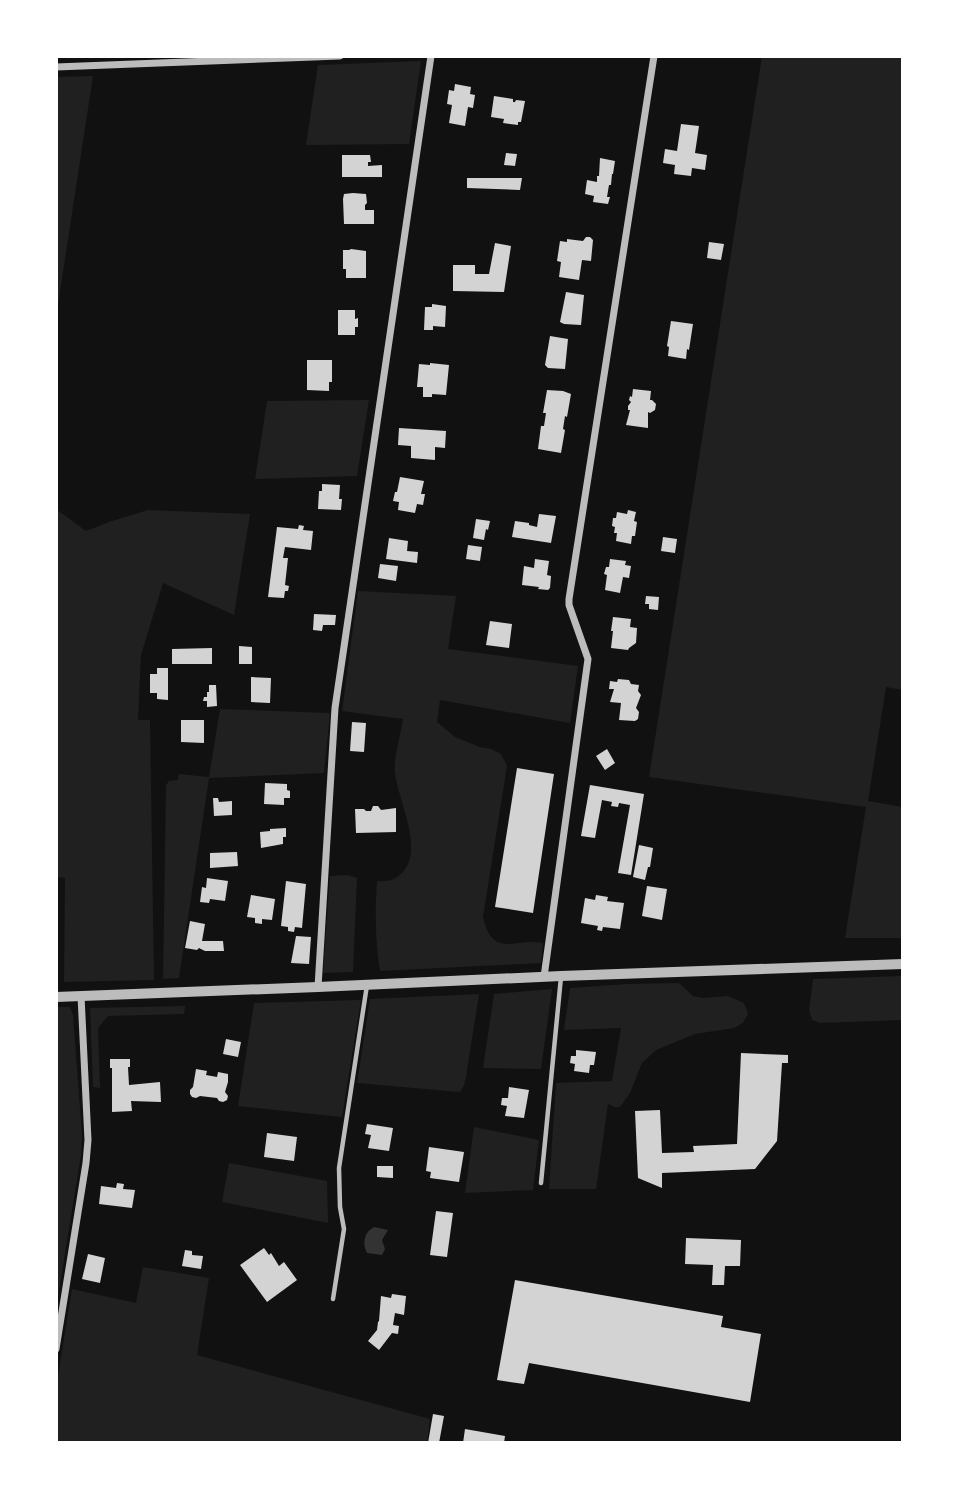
<svg xmlns="http://www.w3.org/2000/svg" width="959" height="1499" font-family="'Source Sans 3',sans-serif">
	<style>
		.green { fill: #202020 }
		.water { fill: #333 }
		.building { fill: #d3d3d3 }
		.lines { fill: none; stroke-linecap: round; stroke-linejoin: round }
		.service { stroke: #bcbcbc; stroke-width: 4.5 }
		.minor { stroke: #bcbcbc; stroke-width: 7 }
		.tertiary { stroke: #bcbcbc; stroke-width: 10 }
	</style>
	<rect width="100%" height="100%" fill="#111"/>
	<!-- green -->
	<path class="green" d="M762,56H903V690L886,687L868,801L903,807V938H845L866,807L649,777Z
		M421,61L409,144L306,145L318,65Z
		M93,76L56,318V77Z
		M369,400L357,476L255,479L267,401Z
		M56,509L86,531L112,521L148,510L250,514L234,615L163,583L141,655L138,720H150L154,980L64,982L65,878L56,877Z
		M358,591L456,596L448,649L578,666L570,723L440,700L437,722L455,737L480,747L491,749L501,754L507,766L483,917C493,960 515,937 543,943L541,963L380,971C375,938 375,913 377,881C387,882 395,880 402,873C425,849 398,801 395,773C393,759 401,734 403,719L342,711Z
		M220,709L330,713L324,773L209,778L179,978L163,979L166,785L169,781L178,780L179,774L209,777Z
		M347,875L357,878L353,972L323,973L330,876Z
		M903,976V1020L820,1023L812,1020L809,1010L813,979Z
		M679,983L693,996L703,998L728,996L744,1003L748,1014L743,1023L734,1028L695,1034L656,1050L642,1063L630,1093L620,1107H615L608,1104L596,1189H549L556,1083L612,1081L621,1028L564,1030L570,988L627,984Z
		M552,989L541,1069L483,1068L494,994Z
		M479,994L466,1077L464,1085L460,1092L357,1083L370,999Z
		M361,1000L342,1117L238,1106L254,1003Z
		M185,1006L184,1014L108,1016L98,1028L100,1088L93,1087L90,1008Z
		M56,1007H70L73,1015L82,1135L81,1155L56,1309Z
		M474,1127L539,1140L533,1190L465,1193Z
		M229,1163L327,1181L328,1223L222,1202Z
		M143,1267L209,1278L197,1355L430,1419L427,1443H56V1388L72,1289L136,1303Z"/>
	<!-- water -->
	<path class="water" d="M374,1227L388,1230L382,1240L385,1249L382,1255L367,1253C362,1243 364,1232 374,1227Z"/>
	<!-- building -->
	<path class="building" d="M455,84L471,87L470,94L475,95L473,108L468,107L465,126L449,123L452,105L447,104L449,90L454,91Z
		M494,96L513,99V102H515L516,100L525,101L521,122H518V125L503,123L504,119L491,117Z
		M681,124L699,126L695,153L707,155L705,170L692,168L691,176L674,174L675,165L663,163L665,149L677,151Z
		M506,153L517,154L515,166L504,165Z
		M342,155H370L371,162H368V166L382,165V177H342Z
		M600,158L615,161L613,174H612L611,185H609L607,197H610L608,204L593,202L594,196L585,194L587,180L597,182V176H599Z
		M467,178H522L520,190L467,188Z
		M353,193L366,194L367,203L365,205V210H374V224H344L343,199L344,194Z
		M586,237H590L593,240L591,261L582,260L579,280L559,277L561,262L557,261L560,241L567,242V239L583,241Z
		M709,242L724,244L721,260L707,258Z
		M495,243L511,246L504,292L453,291V265H475V274H489Z
		M351,249L366,251V278H346V269H343V250H349Z
		M566,292L584,295L581,325L564,324L560,322Z
		M432,304L446,306L445,327L433,326V330H424L425,307H432Z
		M338,310H355V319L358,318V327H355V335H338Z
		M671,321L693,324L689,350L687,349L686,359L668,356L669,347L667,346Z
		M550,336L568,339L565,369L548,368L545,365Z
		M307,360H332V382H329V391L307,390Z
		M430,363L449,365L446,395L432,394V397H423V387H417L419,364L430,365Z
		M633,389L651,391L650,400H652L656,404L655,410L650,413L648,412V428L626,425L630,410H628V406L631,402L629,400L630,396L632,397Z
		M547,390L563,391L571,394L567,417L565,416L563,429L565,430L561,453L538,449L541,426H544L546,413H543Z
		M399,428L446,431L445,448L435,447V460L411,458V446L398,445Z
		M400,477L424,481L421,494H425L423,505L417,504L415,513L398,510L399,502L393,501L395,492H397Z
		M322,484L340,485L339,499H342L341,510L318,509L319,491H322Z
		M628,510L636,512L634,521L637,522L635,536H632L631,544L616,541L617,533H614L615,527L612,526L613,518H616L617,512L627,514Z
		M539,514L556,516L551,543L512,537L515,521L529,523V525L537,527Z
		M476,519L490,521L488,530L486,529L484,540L473,538Z
		M299,525L304,526L303,530L313,531L311,550L285,547L283,558H288L285,585L289,586L288,591H285L284,598L268,597L277,527L298,529Z
		M663,537L677,539L675,553L661,551Z
		M389,538L408,541L407,551L418,552L417,563L386,559Z
		M468,545L482,547L480,561L466,559Z
		M535,559L549,561L547,575L551,576L550,588L548,590L538,589L539,587L522,585L524,566L534,568Z
		M610,559L626,561L625,565L631,566L629,578L623,577L620,593L605,590L607,575L604,574L606,567H609Z
		M380,564L398,566L396,581L378,578Z
		M646,596L659,597L658,610L649,609V604H645Z
		M314,614L336,615L335,625H323L322,631L313,630Z
		M613,617L631,619L630,627L637,628L636,643L629,648L628,650L611,648L613,631H611Z
		M490,621L512,624L509,648L486,645Z
		M239,646L252,647V664H239Z
		M212,648V664H172V649Z
		M157,668H168V700L157,699V693H150V674H157Z
		M251,677L271,678L270,703L251,702Z
		M618,679L629,680L631,684L639,685L638,691L641,695L636,708L639,712L638,719L635,721L619,720L621,703L610,702L614,689H609L610,681L617,682Z
		M209,685H216L217,706L207,707V701H203L204,697H207V692H209Z
		M181,720H204V743L181,742Z
		M352,722L366,723L364,752L350,751Z
		M607,749L615,763L605,770L596,756Z
		M517,768L554,774L533,913L495,907Z
		M265,783L287,784V790L290,791V798H284V805L264,804Z
		M590,785L644,794L631,875L618,873L630,805L619,803L618,807L611,806L612,802L602,800L595,838L581,836Z
		M213,798H218L219,802L232,801V815L214,816Z
		M373,806H378L381,810L396,808V832L356,833L355,809H364L366,811H371Z
		M286,828V837H283V844L261,848L260,832L270,831V829Z
		M639,845L653,848L650,867H648L645,880L633,877Z
		M237,852L238,866L210,868V853Z
		M207,878L228,881L225,901L210,899L209,903L200,902L202,887L206,888Z
		M286,881L306,884L302,928L295,927L294,932L288,931V927L281,926Z
		M647,886L667,889L662,920L642,916Z
		M251,895L275,899L272,920L262,919V924L255,923V918L247,917Z
		M596,895L608,897L607,901L624,903L620,929L603,927L602,931L597,930L598,926L581,923L585,898L595,900Z
		M190,921L205,924L202,941H223L224,951H205L199,948L197,950L185,948Z
		M296,936L311,937L309,964L291,963Z
		M226,1039L241,1042L238,1057L223,1054Z
		M576,1050L596,1052L594,1065H590L589,1073L574,1071L575,1064L570,1063L571,1056H576Z
		M741,1053L788,1055V1063H782L777,1141L755,1169L662,1173V1188L638,1178L635,1111L660,1110L662,1153L694,1152L693,1146L737,1144Z
		M110,1059H130V1067H128L129,1085L160,1082L161,1102L131,1101L132,1111L112,1112V1068H110Z
		M196,1069L207,1071L206,1075L217,1077L218,1072L228,1074V1082L225,1092L228,1096L227,1100L223,1102L219,1101L217,1098L200,1096L196,1098L192,1097L190,1094V1090L193,1087Z
		M509,1087L529,1090L524,1118L505,1116L507,1106L501,1105L502,1098H508Z
		M367,1124L393,1128L389,1151L368,1148L371,1135L365,1134Z
		M267,1133L297,1137L294,1161L264,1157Z
		M429,1147L464,1152L459,1182L430,1178L431,1172L426,1171Z
		M377,1166H393V1178L377,1177Z
		M117,1183L124,1184L123,1189L135,1190L132,1208L99,1204L101,1186L116,1188Z
		M436,1211L453,1213L447,1257L430,1255Z
		M686,1238L741,1240L740,1266H725L724,1285H712L713,1265L685,1264Z
		M264,1248L269,1255L271,1253L279,1266L284,1262L297,1280L267,1302L240,1265Z
		M185,1250L192,1251V1255L203,1256L201,1269L182,1266Z
		M88,1254L105,1258L100,1283L82,1279Z
		M515,1280L723,1316L721,1327L761,1334L750,1402L529,1363L524,1384L497,1380Z
		M392,1294L406,1296L404,1315L395,1313L393,1325L399,1326L398,1334L392,1333L379,1350L368,1341L377,1330L378,1322L379,1321L381,1296L391,1298Z
		M433,1414L444,1416L439,1443H428Z
		M465,1429L505,1436L504,1443H463Z"/>
	<g class="lines">
		<!-- service -->
		<path class="service" d="M541,1183L561,977
			M333,1299L344,1229L340,1207L339,1168L367,985"/>
		<!-- minor -->
		<path class="minor" d="M56,67L340,56
			M544,977L588,659L569,605V599L654,56
			M318,987L335,708L431,56
			M56,1349L86,1163L88,1140L81,996"/>
		<!-- tertiary -->
		<path class="tertiary" d="M56,997L318,987L561,976L903,964"/>
	</g>
	<!-- border -->
	<rect width="959" height="1499" fill="none" stroke="#ffffff" stroke-width="116"/>
</svg>
